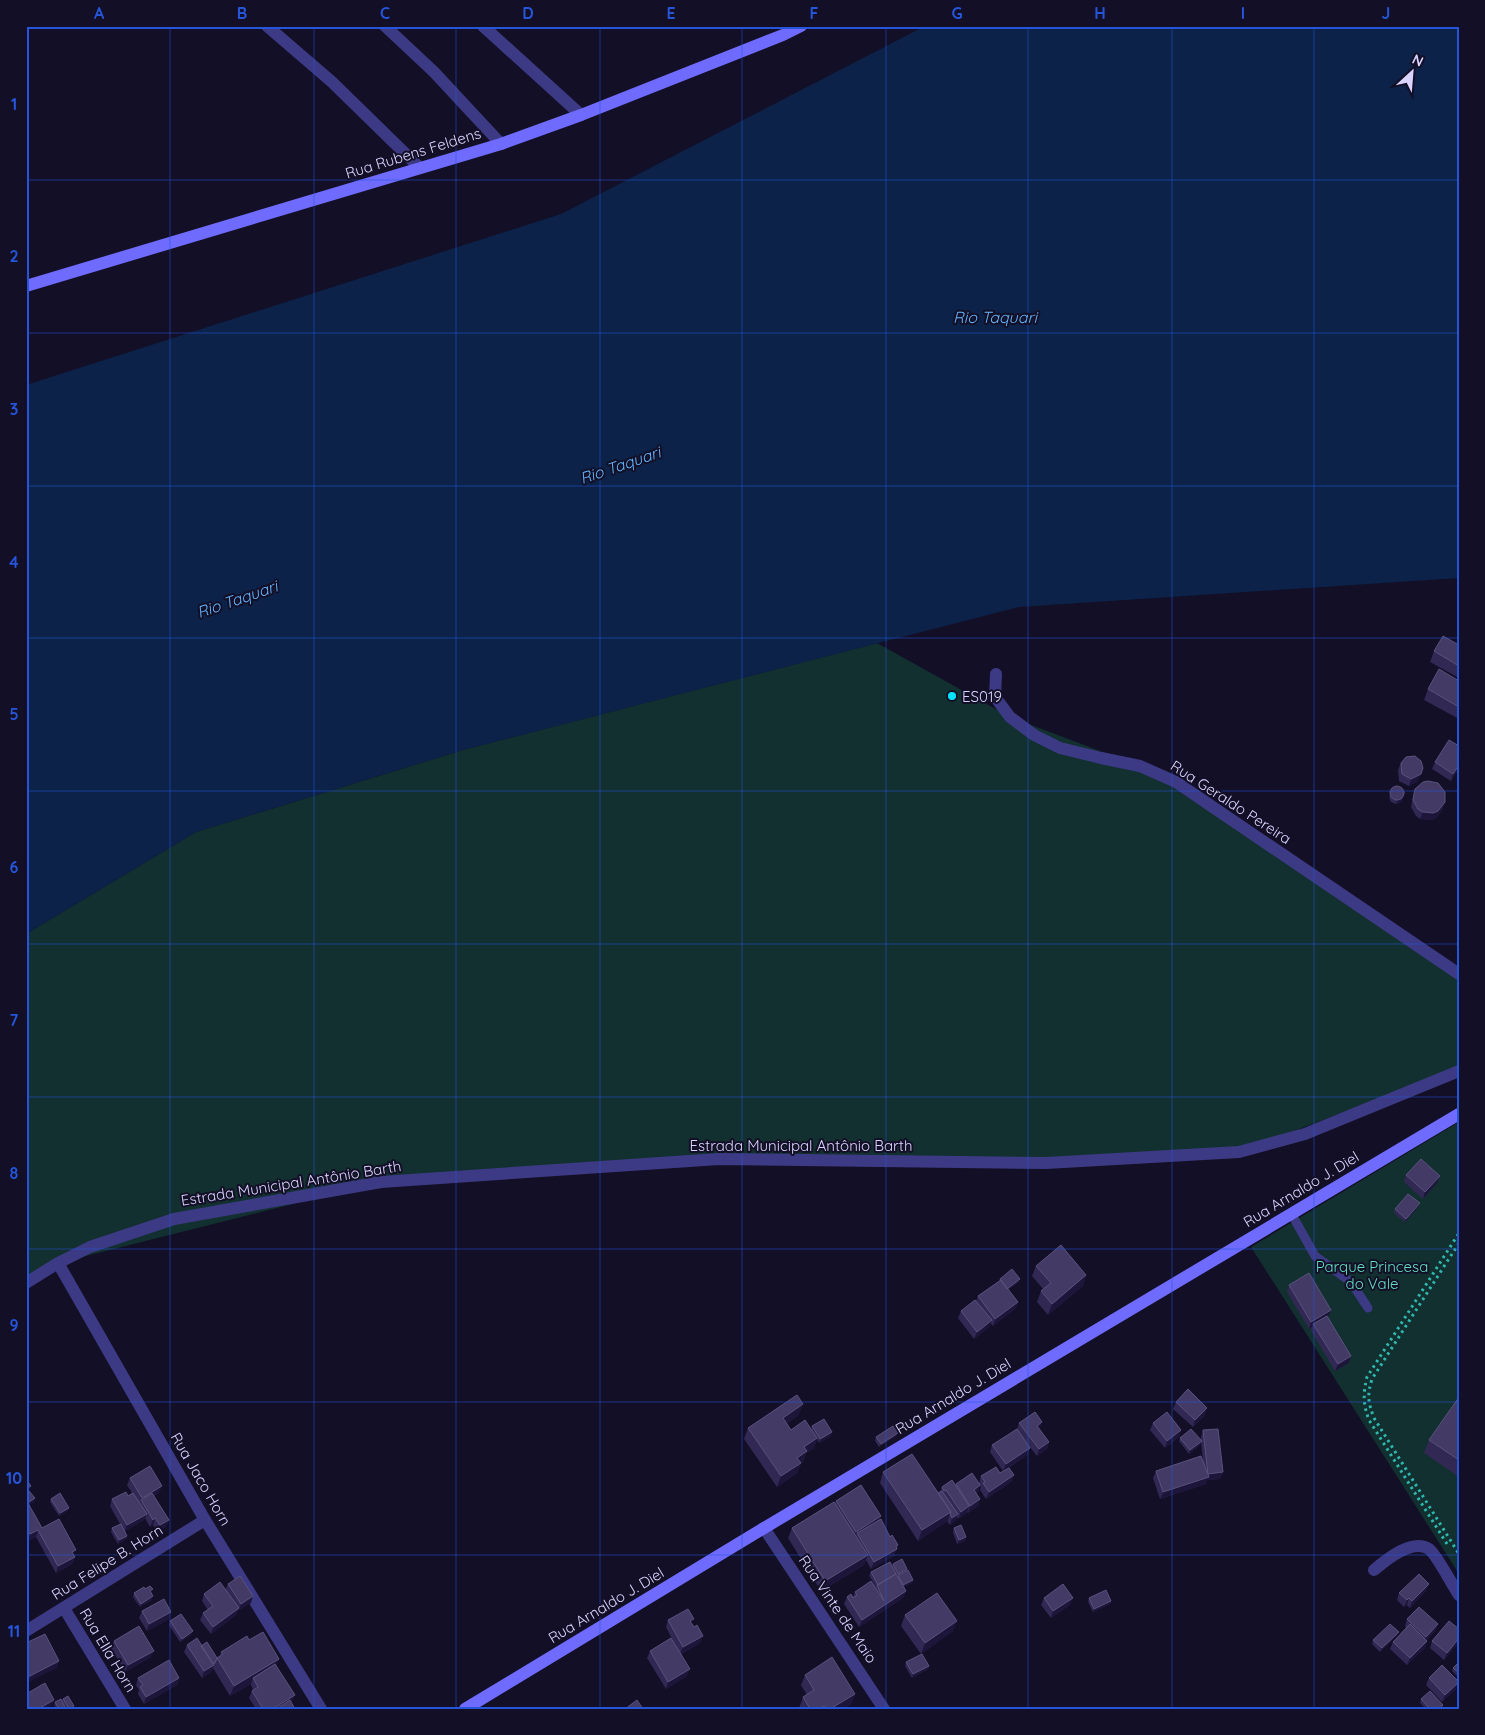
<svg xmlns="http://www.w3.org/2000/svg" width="1485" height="1735" font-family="Quicksand,sans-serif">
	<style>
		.green { fill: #12302f }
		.water { fill: #0c2248 }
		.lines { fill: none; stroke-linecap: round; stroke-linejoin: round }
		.path { stroke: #2fb8b0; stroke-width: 3; stroke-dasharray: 2.5 4; stroke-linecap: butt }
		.lane { stroke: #3d3a85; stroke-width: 9 }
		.street { stroke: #3d3a85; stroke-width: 12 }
		.secondary { stroke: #6f6bff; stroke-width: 12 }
		.wall { fill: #312854 }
		.shaded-wall { fill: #1d163a }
		.building { fill: #433a66; stroke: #5a527e }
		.grid { fill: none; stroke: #2655da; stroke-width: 1; stroke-opacity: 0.55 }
		.poi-dot { fill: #00e5ff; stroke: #130f26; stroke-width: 2 }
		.labels { text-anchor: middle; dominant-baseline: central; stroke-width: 4; stroke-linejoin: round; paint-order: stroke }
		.street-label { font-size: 15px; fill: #d9d4ff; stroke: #130f26 }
		.poi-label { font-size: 15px; fill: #d9d4ff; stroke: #130f26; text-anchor: start }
		.park-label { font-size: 15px; fill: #5fe0c0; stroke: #130f26 }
		.water-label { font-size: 16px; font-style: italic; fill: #62b6ff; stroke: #130f26 }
		.neatline { fill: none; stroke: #2655da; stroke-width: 2 }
		.grid-label { font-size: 16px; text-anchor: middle; font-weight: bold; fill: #2655da }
	</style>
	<rect width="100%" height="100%" fill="#130f26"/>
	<!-- green -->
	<path class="green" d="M877,643L1010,717L1140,766L1459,974V1068L1239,1152L1046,1163L719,1159L381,1182L58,1263L26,1282V934L196,832L463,750Z
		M1459,1122V1574L1251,1247Z"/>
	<!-- water -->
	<path class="water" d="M925,26H1459V578L1019,607L463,750L196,832L26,934V385L561,214Z"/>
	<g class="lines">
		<!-- path -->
		<path class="path" d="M1459,1243L1372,1379C1367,1395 1368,1402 1374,1418L1459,1554
			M1447,1544L1369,1420C1363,1404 1363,1394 1367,1377L1459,1233"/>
		<!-- lane -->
		<path class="lane" d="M1291,1213L1315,1256L1351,1282L1368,1308"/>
		<!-- street -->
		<path class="street" d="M267,26L332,82L420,168
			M385,26L434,72L501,144
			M483,26L581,115
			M996,674L995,697L1010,717L1034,735L1060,748L1101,758L1140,766L1176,782L1459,974
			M58,1263L205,1520L321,1709
			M26,1283L58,1263L90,1247L174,1219L381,1182L719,1159L1046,1163L1239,1152L1305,1134L1459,1071
			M764,1528L884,1709
			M1374,1570C1386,1560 1412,1538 1429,1549C1437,1555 1452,1585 1459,1595
			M64,1608L125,1709
			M26,1631L205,1520"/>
		<!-- secondary -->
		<path class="secondary" d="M26,286L501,144L581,115L783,35L801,26
			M465,1709L764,1528L1459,1114"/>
	</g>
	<!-- wall -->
	<path class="wall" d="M1459,645V678L1430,662L1434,651Z
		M1459,681V719L1424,700L1428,689Z
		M1435,762L1459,768L1451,781L1432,769Z
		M1401,763L1418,781L1409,786L1399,781L1398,770Z
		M1392,788L1405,792L1401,802L1396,804L1391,802L1389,798Z
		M1415,789L1443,809L1436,818L1431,820L1420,819L1416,816L1411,807L1413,796Z
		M1406,1175L1437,1183L1423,1199L1404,1182Z
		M1418,1207L1405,1222L1394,1213L1395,1209Z
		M1036,1266L1086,1275L1083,1286L1048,1315L1037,1302L1041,1291L1043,1289L1032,1276Z
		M1000,1279L1019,1282L1008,1290L1018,1302L1015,1309L993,1326L990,1323L989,1327L974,1339L958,1318L961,1311L976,1301L978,1296L999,1281Z
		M1289,1285L1328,1317V1318L1351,1356L1349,1363L1335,1371L1311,1331L1312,1327L1309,1329L1287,1292Z
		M1459,1397V1477L1424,1453L1429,1440Z
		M1176,1402L1205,1415L1193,1427L1173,1409Z
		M799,1415L786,1424L791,1430L811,1429L812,1426L831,1436L819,1443L817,1439L814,1448L806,1453L803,1462L801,1463L797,1473L777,1487L744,1439L748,1428Z
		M1019,1423L1040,1429L1049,1442L1047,1449L1037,1456L1029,1446L1030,1448L1027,1455L1007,1469L1014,1475L1011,1482L986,1499L980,1490L981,1487L980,1486L978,1492L976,1493L980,1499L978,1506L968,1513L967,1512V1513L958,1519L957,1517L955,1521L950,1525L947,1521L918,1541L880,1483L883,1472L938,1493L940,1492L942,1487L955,1485L956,1484L979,1483L981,1476L1000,1473L1003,1471L990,1452L992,1445L1017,1429Z
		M1153,1423L1181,1430L1179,1437L1165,1448L1150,1430Z
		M1203,1430L1223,1472L1220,1479L1207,1480L1206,1484L1160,1499L1153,1478L1156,1471L1203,1460L1201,1442L1200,1445L1189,1454L1179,1441L1180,1438L1201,1440V1437Z
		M896,1436L879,1447L875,1441L876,1437Z
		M130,1478L159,1493L154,1496L166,1527L157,1532L153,1525L150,1527L145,1518L144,1520L125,1531L127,1536L126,1539L118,1544L111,1532L112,1528L120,1524L110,1506L112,1499L128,1496L132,1493L127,1485Z
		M26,1492L35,1498L33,1502L29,1505L42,1528L74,1556L75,1557L72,1564L56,1573L36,1537L28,1541L26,1539Z
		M51,1499L69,1508L67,1511L59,1516L50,1502Z
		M836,1501L881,1516L879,1520L890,1537L898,1545L894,1556L871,1569L866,1560L864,1565L821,1591L788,1538L792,1528L835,1503Z
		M954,1528L966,1537L965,1541L957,1544L953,1532Z
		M893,1564L907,1569L906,1571L913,1580L912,1583L904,1587L906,1591L903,1598L859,1627L844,1604L847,1597H853L855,1592L876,1588L869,1575L871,1572L892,1566Z
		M228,1584L251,1603L238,1610L236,1615L211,1634L200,1620L203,1613L208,1610L202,1601L204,1594L225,1590Z
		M145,1589L151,1593L152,1600L140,1607L133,1597L134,1593Z
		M1426,1591L1410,1608L1407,1605L1404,1607L1397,1600L1399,1593Z
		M1044,1598L1070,1605L1051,1618L1041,1605Z
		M1089,1598L1111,1601L1110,1604L1093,1612L1088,1602Z
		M142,1611L169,1619L147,1631L139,1618Z
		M905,1615L953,1631L921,1654L901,1626Z
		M1407,1619L1438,1624L1435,1631L1427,1640V1641L1425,1648L1407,1665L1390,1649L1393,1642L1406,1628L1405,1626Z
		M668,1620L692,1624L700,1643L681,1654L687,1676L666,1689L647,1658L650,1651L675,1645L666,1627Z
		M170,1621L191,1635L180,1642L169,1625Z
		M1459,1629V1642L1444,1660L1430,1648L1432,1641Z
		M1397,1635L1380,1652L1372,1644L1373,1640Z
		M249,1640L279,1659L276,1666L292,1702L291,1703L295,1709H256L249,1698L252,1691L253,1690L251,1685V1684L230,1696L213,1668L214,1666L211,1672L202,1678L184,1652L187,1645L201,1646L217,1658L220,1656L221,1652Z
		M114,1641L151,1657L125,1672L111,1648Z
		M906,1662L929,1666L928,1669L912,1678L905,1666Z
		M1459,1662V1678L1452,1671L1453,1668Z
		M805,1675L855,1694L851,1704L843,1709H800L799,1708L803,1697L807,1695L801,1685Z
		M138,1678H179L177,1685L144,1704L138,1694L139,1690L136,1685Z
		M1429,1678L1456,1689L1442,1702L1426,1685Z
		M63,1699L73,1709H56L54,1705L55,1702L62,1701Z
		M1421,1699L1443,1705L1442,1709H1426L1420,1703Z"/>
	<!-- shaded-wall -->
	<path class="shaded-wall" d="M1459,765V768L1451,781L1453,774Z
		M1421,774L1418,781L1409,786L1411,779Z
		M1402,799L1401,802L1396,804L1397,801Z
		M1445,802L1443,809L1436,818L1431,820L1420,819L1423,812Z
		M1440,1176L1437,1183L1423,1199L1425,1192Z
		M1420,1203L1418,1207L1405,1222L1406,1219Z
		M1086,1275L1083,1286L1048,1315L1052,1304Z
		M1020,1279L1019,1282L1006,1292L1007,1289Z
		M1018,1302L1015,1309L993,1326L995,1319Z
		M1331,1310L1328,1317L1314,1326L1313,1324L1312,1327L1309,1329L1311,1322Z
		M992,1320L989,1327L974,1339L977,1332Z
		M1351,1356L1349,1363L1335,1371L1338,1364Z
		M803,1404L799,1415L779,1429L783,1418Z
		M1207,1408L1205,1415L1193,1427L1195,1420Z
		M1042,1422L1040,1429L1035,1433L1037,1426Z
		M1181,1430L1179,1437L1165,1448L1167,1441Z
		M832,1432L831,1436L819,1443L820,1439Z
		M898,1433L896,1436L879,1447L881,1444Z
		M817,1438L814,1448L806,1453L803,1462L801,1463L797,1473L777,1487L781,1476L797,1458L804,1447Z
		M1202,1441L1200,1445L1189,1454L1190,1450Z
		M1049,1442L1047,1449L1037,1456L1039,1449Z
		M1030,1448L1027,1455L1003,1471L1006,1464Z
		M1223,1472L1220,1479L1207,1480L1206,1484L1160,1499L1163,1492L1208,1474Z
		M1014,1475L1011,1482L986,1499L989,1492Z
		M980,1485L978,1492L971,1496L974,1490Z
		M31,1486L30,1489L26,1491V1489Z
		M162,1486L159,1493L142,1503L141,1500L142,1498Z
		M35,1498L33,1502L26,1507V1505Z
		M980,1499L978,1506L968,1513L970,1506Z
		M969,1506L967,1513L958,1519L961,1512Z
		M69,1508L67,1511L59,1516L60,1513Z
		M951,1512L947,1522L918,1541L922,1530Z
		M147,1514L144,1520L124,1532L127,1525Z
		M958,1514L955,1521L950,1525L952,1518Z
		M881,1516L878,1523L857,1533L855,1538L853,1539L856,1532Z
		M155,1518L153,1525L150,1527L153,1520Z
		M169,1520L166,1527L157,1532L160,1525Z
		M38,1530L36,1537L28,1541L30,1534Z
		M127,1536L126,1539L118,1544L119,1540Z
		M966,1537L965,1541L957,1544L959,1540Z
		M898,1545L894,1556L871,1569L874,1562Z
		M868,1555L864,1565L821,1591L825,1581Z
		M75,1557L72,1564L56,1573L58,1566Z
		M907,1569L906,1572L898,1575L896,1577L898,1574Z
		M913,1580L912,1583L902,1588L903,1585Z
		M1429,1584L1426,1591L1410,1608L1412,1601Z
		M906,1591L903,1598L859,1627L862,1620Z
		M153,1596L152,1600L140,1607L141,1604Z
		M253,1596L251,1603L238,1611L241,1604Z
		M1073,1598L1070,1605L1051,1618L1053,1611Z
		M1409,1598L1407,1605L1404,1607L1407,1600Z
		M1111,1601L1110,1604L1093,1612L1094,1609Z
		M239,1608L236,1615L211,1634L213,1627Z
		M171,1612L169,1619L147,1631L149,1624Z
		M957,1621L953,1631L921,1654L925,1643Z
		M1438,1624L1435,1631L1423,1644L1426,1637Z
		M193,1631L191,1635L180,1642L182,1639Z
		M1399,1632L1397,1635L1380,1652L1382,1648Z
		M703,1636L700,1643L680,1654L683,1647Z
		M1459,1638V1642L1444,1660L1447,1653Z
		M1427,1641L1425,1648L1407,1665L1410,1658Z
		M154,1651L151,1657L125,1672L128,1665Z
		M279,1659L275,1670L253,1678L251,1684L230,1696L234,1686Z
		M59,1661L57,1668L26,1683V1678Z
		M215,1663L211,1672L202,1678L204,1671Z
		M929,1666L928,1669L912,1678L913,1674Z
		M690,1669L687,1676L666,1689L668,1682Z
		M179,1678L177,1685L144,1704L146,1697Z
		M1459,1682L1456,1689L1442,1702L1445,1695Z
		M855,1694L851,1704L843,1709H830Z
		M295,1695L292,1702L282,1709H273Z
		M54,1700L52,1706L48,1709H38Z"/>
	<!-- building -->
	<path class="building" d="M1443,636L1459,645V666L1434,651Z
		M1439,669L1459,681V707L1428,689Z
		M1449,740L1459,746V765L1453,774L1435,762Z
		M1415,756L1421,761L1423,768L1421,774L1411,779L1402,774L1401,763L1406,757Z
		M1428,781L1438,783L1445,792V802L1438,811L1433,813L1423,812L1418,809L1413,800L1415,789L1423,782Z
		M1390 793a7 7 0 1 1 14 0a7 7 0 1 1-14 0Z
		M1421,1159L1440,1176L1425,1192L1406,1175Z
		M1408,1194L1420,1203L1406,1219L1395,1209Z
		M1061,1245L1086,1275L1052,1304L1041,1291L1051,1283L1036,1266Z
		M1012,1269L1020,1279L1007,1289L1000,1279Z
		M1309,1273L1331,1310L1311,1322L1289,1285Z
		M1001,1280L1018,1302L995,1319L978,1296Z
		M975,1300L992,1320L977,1332L961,1311Z
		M1327,1316L1351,1356L1338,1364L1313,1324Z
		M1188,1389L1207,1408L1195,1420L1176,1402Z
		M797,1395L803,1404L783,1418L791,1430L805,1420L817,1438L804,1447L807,1451L797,1458L801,1463L781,1476L748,1428Z
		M1459,1397V1460L1429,1440Z
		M1035,1412L1042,1422L1037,1426L1049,1442L1039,1449L1019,1423Z
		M1167,1412L1181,1430L1167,1441L1153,1423Z
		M824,1419L832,1432L820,1439L812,1426Z
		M893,1426L898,1433L881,1444L876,1437Z
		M1017,1429L1030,1448L1006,1464L992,1445Z
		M1191,1429L1202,1441L1190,1450L1180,1438Z
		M1218,1429L1223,1472L1208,1474L1203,1430Z
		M912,1454L951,1512L922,1530L883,1472Z
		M1201,1456L1209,1477L1163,1492L1156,1471Z
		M150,1466L162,1486L142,1498L130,1478Z
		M996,1467L1000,1473L1009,1468L1014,1475L989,1492L983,1483L985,1482L981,1476Z
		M972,1473L980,1485L974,1490L980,1499L970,1506L956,1484Z
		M26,1479L31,1486L26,1489Z
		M952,1480L969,1506L961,1512L946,1490L944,1491L942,1487Z
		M861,1485L881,1516L856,1532L836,1501Z
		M29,1491L35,1498L26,1504V1492Z
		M942,1491L958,1514L952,1518L950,1514L951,1512L938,1493Z
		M126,1492L128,1496L133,1493L147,1514L127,1525L112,1499Z
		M60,1493L69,1508L60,1513L51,1499Z
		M152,1493L169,1520L160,1525L155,1518L153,1520L141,1500Z
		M834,1502L868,1555L825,1581L792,1528Z
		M28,1503L42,1528L59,1519L76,1550L72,1552L75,1557L58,1566L38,1530L30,1534L26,1527V1504Z
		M881,1519L890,1537L892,1535L898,1545L896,1546L897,1549L874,1562L857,1533Z
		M121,1524L127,1536L119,1540L112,1528Z
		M961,1525L966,1537L959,1540L954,1528Z
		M902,1559L907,1569L898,1574L893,1564Z
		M890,1562L896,1574L878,1585L871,1572Z
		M908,1570L913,1580L903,1585L898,1575Z
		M896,1574L906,1591L862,1620L847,1597L851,1594L853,1598L857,1595L855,1592L871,1581L884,1601L877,1585Z
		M1419,1574L1429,1584L1412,1601L1409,1598L1407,1600L1399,1593Z
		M240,1576L253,1596L241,1604L228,1584Z
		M220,1582L239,1608L213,1627L203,1613L213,1606L204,1594Z
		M1063,1584L1073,1598L1053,1611L1044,1598Z
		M150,1586L153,1589L150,1591L153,1596L141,1604L134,1593L144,1587L145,1589Z
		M1106,1590L1111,1601L1094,1609L1089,1598Z
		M937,1593L957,1621L925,1643L905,1615Z
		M164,1599L171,1612L149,1624L142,1611Z
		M1419,1607L1438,1624L1426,1637L1407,1619Z
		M688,1609L694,1619L690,1621L694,1627L697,1625L703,1636L683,1647L668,1620Z
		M181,1614L193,1631L182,1639L170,1621Z
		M1449,1621L1459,1629V1638L1447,1653L1432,1641Z
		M1390,1624L1399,1632L1382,1648L1373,1640Z
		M1410,1624L1427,1641L1410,1658L1393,1642Z
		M139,1626L154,1651L128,1665L114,1641Z
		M263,1632L279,1659L234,1686L217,1658L223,1654L221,1652L247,1636L249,1640Z
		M45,1634L59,1661L26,1678V1643Z
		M197,1638L214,1665L204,1671L187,1645Z
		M671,1638L690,1669L668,1682L650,1651Z
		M207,1642L217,1658L215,1663L213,1664L201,1646Z
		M922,1654L929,1666L913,1674L906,1662Z
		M832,1657L855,1694L830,1709H826L824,1706L819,1709H810L803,1697L814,1690L805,1675Z
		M169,1660L179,1678L146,1697L140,1687L143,1685L138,1678Z
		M1459,1662V1673L1453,1668Z
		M275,1664L295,1695L273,1709H263L252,1691L258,1687L253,1678Z
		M1442,1665L1459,1682L1445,1695L1429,1678Z
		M45,1683L54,1700L38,1709H26V1694Z
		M1430,1691L1443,1705L1439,1709H1430L1421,1699Z
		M68,1696L74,1706L69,1709L63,1699Z
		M61,1699L66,1709H59L55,1702Z
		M290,1700L295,1709H276Z
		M637,1700L643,1709H625Z"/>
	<!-- grid -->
	<path class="grid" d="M170,26V1709M314,26V1709M456,26V1709M600,26V1709M742,26V1709M886,26V1709M1028,26V1709M1172,26V1709M1314,26V1709M26,180H1459M26,333H1459M26,486H1459M26,638H1459M26,791H1459M26,944H1459M26,1097H1459M26,1249H1459M26,1402H1459M26,1555H1459"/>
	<!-- markers -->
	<circle class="poi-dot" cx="952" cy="696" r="5"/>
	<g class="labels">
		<!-- street labels -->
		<g class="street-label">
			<text transform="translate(413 153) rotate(-17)">Rua Rubens Feldens</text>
			<text transform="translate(1231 802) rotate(33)">Rua Geraldo Pereira</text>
			<text x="801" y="1145">Estrada Municipal Antônio Barth</text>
			<text transform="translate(291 1183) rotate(-9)">Estrada Municipal Antônio Barth</text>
			<text transform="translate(1301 1189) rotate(-31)">Rua Arnaldo J. Diel</text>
			<text transform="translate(953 1396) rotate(-31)">Rua Arnaldo J. Diel</text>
			<text transform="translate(201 1479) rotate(60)">Rua Jaco Horn</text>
			<text transform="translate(107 1562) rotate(-32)">Rua Felipe B. Horn</text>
			<text transform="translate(606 1605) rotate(-31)">Rua Arnaldo J. Diel</text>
			<text transform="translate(838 1609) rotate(56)">Rua Vinte de Maio</text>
			<text transform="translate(108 1650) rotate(59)">Rua Ella Horn</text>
		</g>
		<!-- poi labels -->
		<g class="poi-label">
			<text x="962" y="696">ES019</text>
		</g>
		<!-- park labels -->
		<g class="park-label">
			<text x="1372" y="1266">Parque Princesa<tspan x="1372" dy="17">do Vale</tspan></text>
		</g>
		<!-- water labels -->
		<g class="water-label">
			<text x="995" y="317">Rio Taquari</text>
			<text transform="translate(620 465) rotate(-19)">Rio Taquari</text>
			<text transform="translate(237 599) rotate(-19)">Rio Taquari</text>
		</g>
	</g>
	<!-- border -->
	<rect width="1485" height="1735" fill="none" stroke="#130f26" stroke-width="55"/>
	<!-- north arrow -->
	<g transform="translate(1412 72) rotate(26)" stroke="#130f26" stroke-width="4" paint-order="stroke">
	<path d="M0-4L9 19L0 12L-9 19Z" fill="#d9d4ff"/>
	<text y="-8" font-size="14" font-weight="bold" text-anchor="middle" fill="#d9d4ff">N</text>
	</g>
	<rect x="28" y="28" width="1430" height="1680" class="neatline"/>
	<g class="grid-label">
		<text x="99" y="19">A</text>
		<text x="242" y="19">B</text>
		<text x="385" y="19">C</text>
		<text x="528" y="19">D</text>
		<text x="671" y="19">E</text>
		<text x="814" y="19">F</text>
		<text x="957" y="19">G</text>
		<text x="1100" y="19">H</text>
		<text x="1243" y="19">I</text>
		<text x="1386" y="19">J</text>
		<text x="14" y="110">1</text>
		<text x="14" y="262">2</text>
		<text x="14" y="415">3</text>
		<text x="14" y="568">4</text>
		<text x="14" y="720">5</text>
		<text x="14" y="873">6</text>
		<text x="14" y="1026">7</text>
		<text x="14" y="1179">8</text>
		<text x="14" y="1331">9</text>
		<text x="14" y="1484">10</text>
		<text x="14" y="1637">11</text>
	</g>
</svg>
